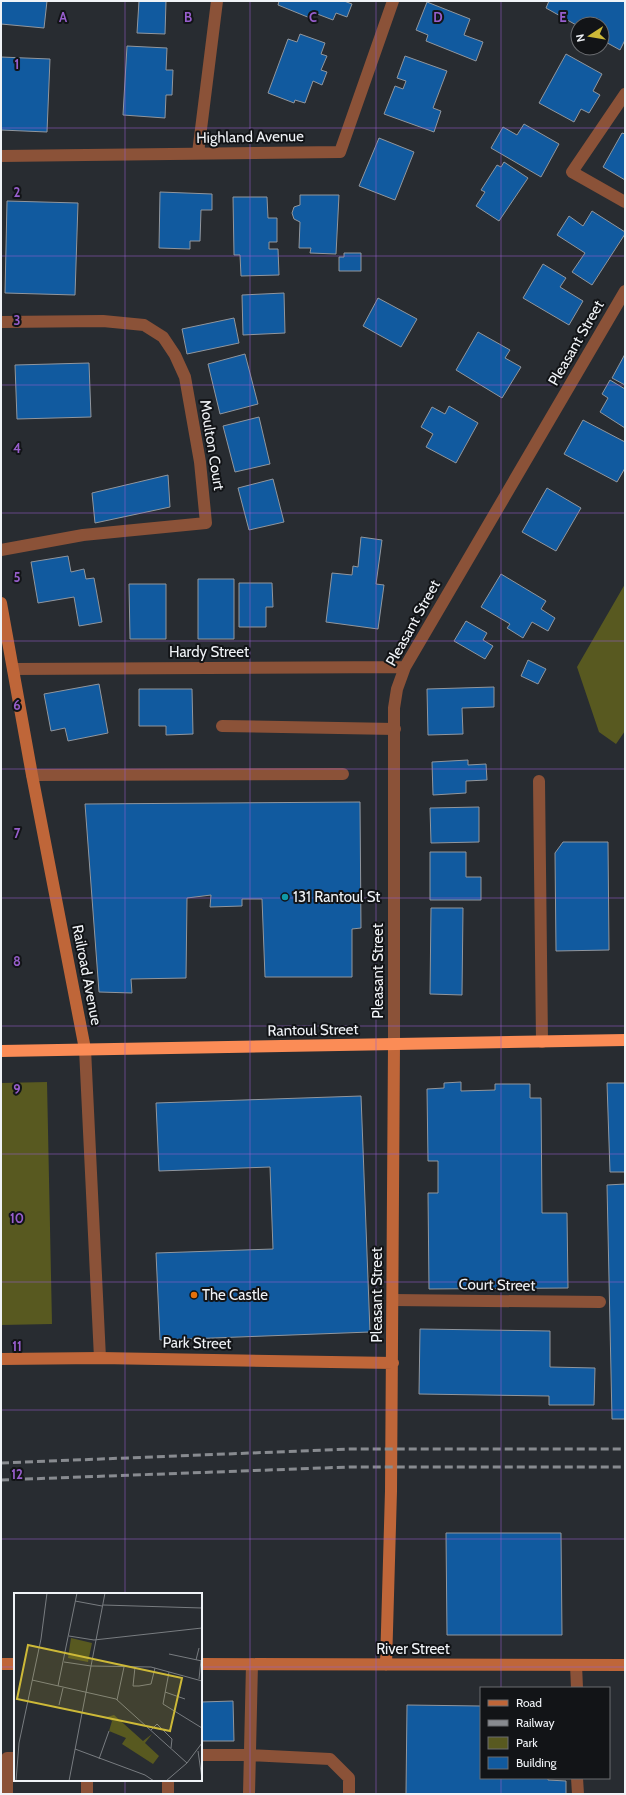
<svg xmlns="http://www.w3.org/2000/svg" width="626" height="1795" font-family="Cabin,sans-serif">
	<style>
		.green { fill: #585920 }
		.building { fill: #115a9f; stroke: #91969d }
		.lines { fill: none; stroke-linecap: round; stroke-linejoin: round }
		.lane { stroke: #8b5238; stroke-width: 12 }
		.street { stroke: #8b5238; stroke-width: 12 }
		.secondary { stroke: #bf6639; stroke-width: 12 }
		.highway { stroke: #fb8c56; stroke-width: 12 }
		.rail { stroke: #888b90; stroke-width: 3; stroke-dasharray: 8 4; stroke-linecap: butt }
		.grid { fill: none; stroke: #985ecd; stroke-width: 1; stroke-opacity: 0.55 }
		.culture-dot { fill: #0f9aa8; stroke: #121417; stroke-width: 1.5 }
		.food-dot { fill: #e8710a; stroke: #121417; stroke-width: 1.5 }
		.labels { text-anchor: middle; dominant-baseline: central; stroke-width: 4; stroke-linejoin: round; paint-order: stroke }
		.street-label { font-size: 15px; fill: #f0f3f7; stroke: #121417 }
		.poi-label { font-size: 15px; fill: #f0f3f7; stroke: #121417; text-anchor: start }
		.inset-road { fill: none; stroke: #787c80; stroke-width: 1 }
		.view { fill: #cdb938; fill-opacity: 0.15; stroke: #cdb938; stroke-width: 2 }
		.inset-edge { fill: none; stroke: #f0f3f7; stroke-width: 2 }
		.grid-label { font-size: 13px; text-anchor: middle; font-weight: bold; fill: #985ecd; stroke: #121417; stroke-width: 4; stroke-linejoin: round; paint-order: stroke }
	</style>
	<rect width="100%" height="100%" fill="#282c31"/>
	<!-- green -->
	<path class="green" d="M625,584V731L616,744L599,732L577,667Z
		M47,1082L52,1324L1,1325V1083Z"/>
	<!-- building -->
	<path class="building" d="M1,1H47L44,28L1,24Z
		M139,1H166L165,34L137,33Z
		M279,1H344L352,4L347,17L336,13L333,20L312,12L310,18L278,5Z
		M549,1H625V40L620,50L602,40V24H578V26L546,8Z
		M427,2L470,19L464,35L483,42L476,61L426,41L428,35L416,30Z
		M300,34L325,43L321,54L327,56L321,70L327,72L322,85L313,81L305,103L295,100L294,103L268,93L288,39L297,42Z
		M127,46L167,48L166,70H173L172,95H166L165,118L123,115Z
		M566,54L602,74L593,91L600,95L589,113L581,109L574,122L539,103Z
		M405,56L447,71L433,108L441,111L434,132L384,114L395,86L403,89L406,81L397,78Z
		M1,57L50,59L47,132L1,130Z
		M524,124L559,144L541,177L491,148L503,127L517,135Z
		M622,133L625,134V180L603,167Z
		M379,138L414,152L395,200L359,186Z
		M504,162L528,178L499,221L476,206L485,192L481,190L497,165L501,167Z
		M160,192L212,194V210H201L200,241H190V249L159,248Z
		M300,195H339L336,254L310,253L311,248H299L300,222L294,219L292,213L294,207L300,205Z
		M233,197H267L268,218H277V242H269V249H278L279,275L241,276L240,255H234Z
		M7,201L78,203L75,295L5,293Z
		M592,211L625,232V234L592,285L572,272L585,253L557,235L569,216L583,226Z
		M344,253H361V271H339V257H344Z
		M543,264L566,278L560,287L583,301L569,325L523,298Z
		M284,293L285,333L243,335L242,295Z
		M378,298L417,319L401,347L363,326Z
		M234,318L239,343L187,354L182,329Z
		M478,332L510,350L505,358L521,367L502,398L456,370Z
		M245,354L258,404L220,414L208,364Z
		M625,354V385L612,378Z
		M89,363L91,417L17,419L15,365Z
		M610,380L625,389V428L600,412L608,398L602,394Z
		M449,406L478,423L456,463L426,447L433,434L421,427L432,407L445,414Z
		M259,417L270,464L235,472L223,426Z
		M583,420L625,442V468L617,482L564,454Z
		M168,475L170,507L95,523L92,493Z
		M273,479L284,522L249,530L238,488Z
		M547,488L581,508L556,551L522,532Z
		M361,537L382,540L376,584L384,585L378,629L326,622L332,573L352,575L353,566L358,567Z
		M68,556L71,572L84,569L86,579L94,578L102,622L79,626L74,597L38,603L31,562Z
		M501,574L546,601L541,609L555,618L548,631L532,622L523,638L507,628L510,624L481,607Z
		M198,579H234V639H198Z
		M239,583H272L273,607H266V627H239Z
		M129,584H166V639H130Z
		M466,621L487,633L483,640L493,646L485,659L454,641Z
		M528,660L546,669L538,684L521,676Z
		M99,684L108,733L68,741L65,728L51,731L44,694Z
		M494,687V707L462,708L463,734L428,735L427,689Z
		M139,689H192L193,734L166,735V726H139Z
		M468,760V765L486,764L487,780L466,781V793L433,795L432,762Z
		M360,802L361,928L352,929V977H265L262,899H242V906L210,907L211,895L187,898L186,978L131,979L132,993L99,992L85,804Z
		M479,807V842L431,843L430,808Z
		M563,842H608L609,950L556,951L555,853Z
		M430,852H466V877H481V900H430Z
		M431,908H463L462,995L430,994Z
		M461,1082V1091L495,1090V1084H530V1098H541L542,1213H567L568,1288L429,1289L428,1193H438V1161H428L427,1089L444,1088V1083Z
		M607,1083H625V1172H610Z
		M361,1096L370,1332L160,1340L156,1253L273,1249L270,1167L159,1171L156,1103Z
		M625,1184V1419H612L607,1185Z
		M420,1329L550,1331V1367L595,1368L594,1405H549V1396L419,1394Z
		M446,1533H561L562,1635H447Z
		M233,1701L234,1741H201V1702Z
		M14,1703H15V1730H14Z
		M407,1705L481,1706V1778H548V1780L566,1781V1794H406Z"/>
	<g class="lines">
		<!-- lane -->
		<path class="lane" d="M222,726L395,729
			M32,775L343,774
			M539,781L542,1042
			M576,1665L577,1688
			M201,1755H250L330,1759L349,1778V1794
			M577,1778L578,1794
			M168,1780V1794
			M7,1794V1758H15
			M87,1794V1780
			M249,1794L252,1664"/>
		<!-- street -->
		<path class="street" d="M625,94L572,172L625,202
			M198,153L217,1
			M1,156L340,152L393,1
			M1,322L103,321L144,325L163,337L175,355L185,377L200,462L206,523L83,535L1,550
			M13,669L405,667
			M394,1044V708L397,689L405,667L625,291
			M85,1049L100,1358
			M393,1300L600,1302"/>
		<!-- secondary -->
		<path class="secondary" d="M1,603L32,775L85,1049
			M1,1359L100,1358L393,1363
			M1,1664H15
			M201,1664L625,1665
			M386,1665L391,1491L394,1044"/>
		<!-- highway -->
		<path class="highway" d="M1,1051L625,1040"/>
		<!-- rail -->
		<path class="rail" d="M1,1463L351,1449H625
			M1,1480L349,1467H625"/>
	</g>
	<!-- grid -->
	<path class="grid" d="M125,1V1594M250,1V1794M376,1V1794M501,1V1688M1,128H625M1,256H625M1,385H625M1,513H625M1,641H625M1,769H625M1,898H625M1,1026H625M1,1154H625M1,1282H625M1,1410H625M1,1539H625M1,1667H15M201,1667H625M501,1778V1794M125,1780V1794"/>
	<!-- markers -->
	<circle class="culture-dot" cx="285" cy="897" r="4"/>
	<circle class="food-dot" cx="194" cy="1295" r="4"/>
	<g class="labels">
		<!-- street labels -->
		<g class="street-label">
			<text transform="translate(250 137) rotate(-1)">Highland Avenue</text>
			<text transform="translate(576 343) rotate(-60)">Pleasant Street</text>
			<text transform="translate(212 445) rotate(81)">Moulton Court</text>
			<text transform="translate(413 623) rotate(-61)">Pleasant Street</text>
			<text x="209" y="652">Hardy Street</text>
			<text transform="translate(378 971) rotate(-90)">Pleasant Street</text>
			<text transform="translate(87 975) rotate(79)">Railroad Avenue</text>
			<text transform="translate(313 1030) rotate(-1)">Rantoul Street</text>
			<text transform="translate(497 1285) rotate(1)">Court Street</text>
			<text transform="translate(377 1295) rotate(-90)">Pleasant Street</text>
			<text transform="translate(197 1343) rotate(1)">Park Street</text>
			<text x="413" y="1649">River Street</text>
		</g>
		<!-- poi labels -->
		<g class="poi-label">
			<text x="293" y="897">131 Rantoul St</text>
			<text x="202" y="1295">The Castle</text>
		</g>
	</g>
	<!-- overview -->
	<g transform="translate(14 1593)">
		<rect width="188" height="188" fill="#282c31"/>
		<path d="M57,45L78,50L74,69L54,65ZM100,122L129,148L138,141L131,150L145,163L139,171L108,151L112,145L95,138L98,128L93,124Z" fill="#585920"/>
		<path class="inset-road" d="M61,8L88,13M89,12L188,15M55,43L80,47L188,35M155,61L188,68M182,67L185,55M50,69L77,73L137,74L188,88M121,74L119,93H125L137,91L141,75M155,79L149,111L188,135M185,86L187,67M18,87L102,106L173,170M44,93L63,0M151,99L171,106M103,107L110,74M45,112L49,95M137,137L143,131L158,146L157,155M61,156L131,182L140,188M184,158L188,186M85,166L95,138M2,188L5,150L27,46L33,0M55,188L91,0M152,188L173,170L188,150"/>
		<path class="view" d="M14,52L168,85L156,138L3,106Z"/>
		<rect width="188" height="188" class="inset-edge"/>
	</g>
	<g class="grid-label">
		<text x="63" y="22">A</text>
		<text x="188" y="22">B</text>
		<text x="313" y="22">C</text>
		<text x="438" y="22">D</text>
		<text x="563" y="22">E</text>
		<text x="17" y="69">1</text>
		<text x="17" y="197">2</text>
		<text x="17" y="325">3</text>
		<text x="17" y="453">4</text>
		<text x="17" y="582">5</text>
		<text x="17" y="710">6</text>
		<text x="17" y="838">7</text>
		<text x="17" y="966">8</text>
		<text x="17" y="1094">9</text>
		<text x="17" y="1223">10</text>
		<text x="17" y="1351">11</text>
		<text x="17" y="1479">12</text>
	</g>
	<!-- border -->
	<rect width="626" height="1795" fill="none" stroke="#f0f3f7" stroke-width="4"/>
	<!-- legend -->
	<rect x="480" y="1687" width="130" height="92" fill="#121417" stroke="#6b6d71"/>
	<rect x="488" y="1700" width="20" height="6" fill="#bf6639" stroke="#6b6d71"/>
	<text x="516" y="1707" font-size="12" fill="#f0f3f7">Road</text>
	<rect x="488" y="1720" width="20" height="6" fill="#888b90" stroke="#6b6d71"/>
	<text x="516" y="1727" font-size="12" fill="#f0f3f7">Railway</text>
	<rect x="488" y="1737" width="20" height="12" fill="#585920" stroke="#6b6d71"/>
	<text x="516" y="1747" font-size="12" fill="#f0f3f7">Park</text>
	<rect x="488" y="1757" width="20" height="12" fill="#115a9f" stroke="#6b6d71"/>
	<text x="516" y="1767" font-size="12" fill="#f0f3f7">Building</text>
	<!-- north arrow -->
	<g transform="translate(590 36) rotate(258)"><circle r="19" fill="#121417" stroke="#6b6d71"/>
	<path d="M0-3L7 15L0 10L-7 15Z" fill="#cdb938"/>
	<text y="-6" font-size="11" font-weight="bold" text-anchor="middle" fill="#f0f3f7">N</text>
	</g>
</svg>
